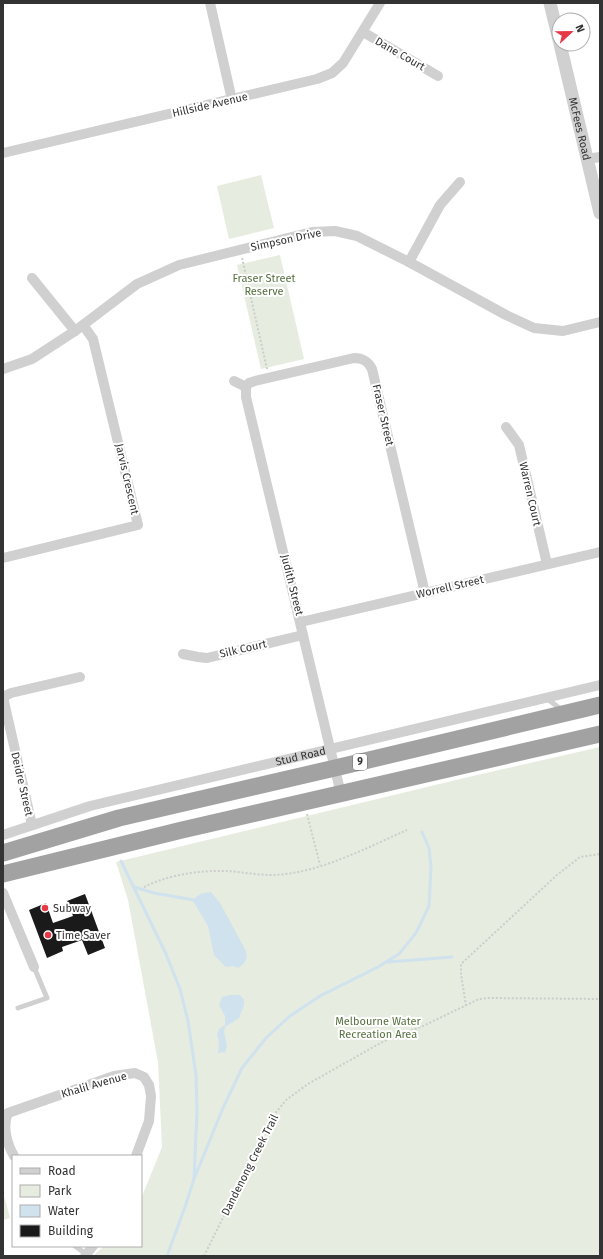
<svg xmlns="http://www.w3.org/2000/svg" width="603" height="1259" font-family="'Fira Sans',sans-serif">
	<style>
		.green { fill: #e6ecdf }
		.water { fill: #cfe2ee }
		.lines { fill: none; stroke-linecap: round; stroke-linejoin: round }
		.stream { stroke: #cfe2ee; stroke-width: 3 }
		.building { fill: #1a1a1a }
		.path { stroke: #cdcdcd; stroke-width: 2; stroke-dasharray: 2 2; stroke-linecap: butt }
		.service { stroke: #d0d0d0; stroke-width: 5 }
		.minor { stroke: #d0d0d0; stroke-width: 10 }
		.tertiary { stroke: #d0d0d0; stroke-width: 13 }
		.trunk { stroke: #a2a2a2; stroke-width: 17 }
		.poi-dot { fill: #e63946; stroke: #fff; stroke-width: 1.5 }
		.labels { text-anchor: middle; dominant-baseline: central; stroke-width: 4; stroke-linejoin: round; paint-order: stroke }
		.shield { fill: #fff; stroke: #707070; stroke-width: 1 }
		.shield-label { font-size: 10px; font-weight: bold; fill: #333 }
		.street-label { font-size: 11px; fill: #333; stroke: #fff }
		.park-label { font-size: 11px; fill: #56703f; stroke: #fff }
		.poi-label { font-size: 11px; fill: #333; stroke: #fff; text-anchor: start }
	</style>
	<rect width="100%" height="100%" fill="#fff"/>
	<!-- green -->
	<path class="green" d="M261,175L274,228L229,239L217,186Z
		M280,255L304,359L261,369L237,265Z
		M600,747V1256H93L104,1246H141V1199L162,1147L158,1062L128,900L116,862L460,779Z
		M3,1192L10,1218L3,1220Z"/>
	<!-- water -->
	<path class="water" d="M211,892L220,903L246,951C248,959 245,964 238,968L233,966L226,967L214,955L208,926L193,901C198,894 202,893 211,892Z
		M230,995H240L244,1000V1005L239,1018L225,1027L224,1032L227,1046L225,1053L221,1052L218,1054L219,1042L217,1034L219,1029L225,1025V1016L219,1005L222,997Z"/>
	<g class="lines">
		<!-- stream -->
		<path class="stream" d="M121,861L166,954L180,989L188,1021L196,1075L197,1111L194,1179L185,1207L167,1256
			M134,887L154,893L194,900
			M388,962L452,957
			M194,1179L223,1108L242,1068L266,1038L290,1016L320,996L378,967L399,954L416,933L429,906L431,867L429,848L422,832"/>
	</g>
	<!-- building -->
	<path class="building" d="M85,894L105,948L88,955L82,940L62,947L63,951L47,958L29,910L46,903L53,923L73,916L67,901Z"/>
	<g class="lines">
		<!-- path -->
		<path class="path" d="M242,258L267,369
			M307,814L320,865
			M144,887C168,875 199,870 227,871C242,872 257,875 272,875C318,874 366,848 407,830
			M466,1006L461,974V964L557,875L580,857L600,854
			M204,1256L274,1115L286,1100L308,1084L384,1041L423,1026L479,999L488,998L600,999"/>
		<!-- service -->
		<path class="service" d="M546,698L562,710
			M18,1008L47,998L34,967
			M75,1246L86,1254"/>
		<!-- minor -->
		<g class="minor">
			<path d="M210,3L232,100"/>
			<path d="M363,32L438,76"/>
			<path d="M3,153L317,79L332,73L343,63L380,3"/>
			<path d="M587,159L600,157"/>
			<path d="M409,262L440,205L460,182"/>
			<path d="M32,278L75,331"/>
			<path d="M3,369L32,359L75,331L137,284L179,265L312,232L335,231L357,236L409,262L506,315L534,328L563,331L600,322"/>
			<path d="M234,381L246,387"/>
			<path d="M246,387V397L341,794"/>
			<path d="M246,387L249,383L255,381L354,358C363,358 368,361 372,369L425,593"/>
			<path d="M506,427L519,445L547,564"/>
			<path d="M3,558L138,525L93,339L83,325"/>
			<path d="M301,622L600,552"/>
			<path d="M183,654L198,657L207,658L303,635"/>
			<path d="M3,697L32,825"/>
			<path d="M3,697L11,693L80,677"/>
			<path id="s1" d="M3,835L90,806L600,685"/>
			<path d="M3,893L34,967"/>
			<path d="M14,1156C7,1144 2,1126 8,1113L114,1076L135,1073L144,1077L149,1085L151,1096L149,1121L136,1156"/>
			<path d="M85,1256L93,1246"/>
		</g>
		<!-- tertiary -->
		<g class="tertiary">
			<path d="M550,3L559,40"/>
			<path id="s2" d="M560,44L600,213"/>
		</g>
		<!-- trunk -->
		<path class="trunk" d="M3,853L119,818L335,768L600,705
			M3,874L182,830L600,734"/>
	</g>
	<!-- markers -->
	<g class="poi-dot">
		<circle cx="45" cy="908" r="4"/>
		<circle cx="48" cy="935" r="4"/>
	</g>
	<g class="labels">
		<!-- shield labels -->
		<rect class="shield" x="353" y="754" width="14" height="16" rx="3"/>
		<g class="shield-label">
			<text x="360" y="762">9</text>
		</g>
		<!-- street labels -->
		<g class="street-label">
			<text transform="translate(400 54) rotate(30)">Dane Court</text>
			<text transform="translate(210 105) rotate(-13)">Hillside Avenue</text>
			<text stroke="none"><textPath href="#s2" startOffset="87">McFees Road</textPath></text>
			<text transform="translate(286 240) rotate(-12)">Simpson Drive</text>
			<text transform="translate(383 415) rotate(77)">Fraser Street</text>
			<text transform="translate(127 479) rotate(77)">Jarvis Crescent</text>
			<text transform="translate(530 494) rotate(77)">Warren Court</text>
			<text transform="translate(292 585) rotate(76)">Judith Street</text>
			<text transform="translate(450 587) rotate(-13)">Worrell Street</text>
			<text transform="translate(243 649) rotate(-13)">Silk Court</text>
			<text stroke="none"><textPath href="#s1" startOffset="308">Stud Road</textPath></text>
			<text transform="translate(22 784) rotate(77)">Deidre Street</text>
			<text transform="translate(94 1085) rotate(-16)">Khalil Avenue</text>
			<text transform="translate(250 1165) rotate(-63)">Dandenong Creek Trail</text>
		</g>
		<!-- park labels -->
		<g class="park-label">
			<text x="264" y="278">Fraser Street<tspan x="264" dy="13">Reserve</tspan></text>
			<text x="378" y="1021">Melbourne Water<tspan x="378" dy="13">Recreation Area</tspan></text>
		</g>
		<!-- poi labels -->
		<g class="poi-label">
			<text x="53" y="908">Subway</text>
			<text x="56" y="935">Time Saver</text>
		</g>
	</g>
	<!-- border -->
	<rect width="603" height="1259" fill="none" stroke="#333333" stroke-width="8"/>
	<!-- legend -->
	<rect x="12" y="1155" width="130" height="92" fill="#ffffff" stroke="#adadad"/>
	<rect x="20" y="1168" width="20" height="6" fill="#d0d0d0" stroke="#adadad"/>
	<text x="48" y="1175" font-size="12" fill="#333333">Road</text>
	<rect x="20" y="1185" width="20" height="12" fill="#e6ecdf" stroke="#adadad"/>
	<text x="48" y="1195" font-size="12" fill="#333333">Park</text>
	<rect x="20" y="1205" width="20" height="12" fill="#cfe2ee" stroke="#adadad"/>
	<text x="48" y="1215" font-size="12" fill="#333333">Water</text>
	<rect x="20" y="1225" width="20" height="12" fill="#1a1a1a" stroke="#adadad"/>
	<text x="48" y="1235" font-size="12" fill="#333333">Building</text>
	<!-- north arrow -->
	<g transform="translate(571 32) rotate(68)"><circle r="19" fill="#ffffff" stroke="#adadad"/>
	<path d="M0-3L7 15L0 10L-7 15Z" fill="#e63946"/>
	<text y="-6" font-size="11" font-weight="bold" text-anchor="middle" fill="#333333">N</text>
	</g>
</svg>
